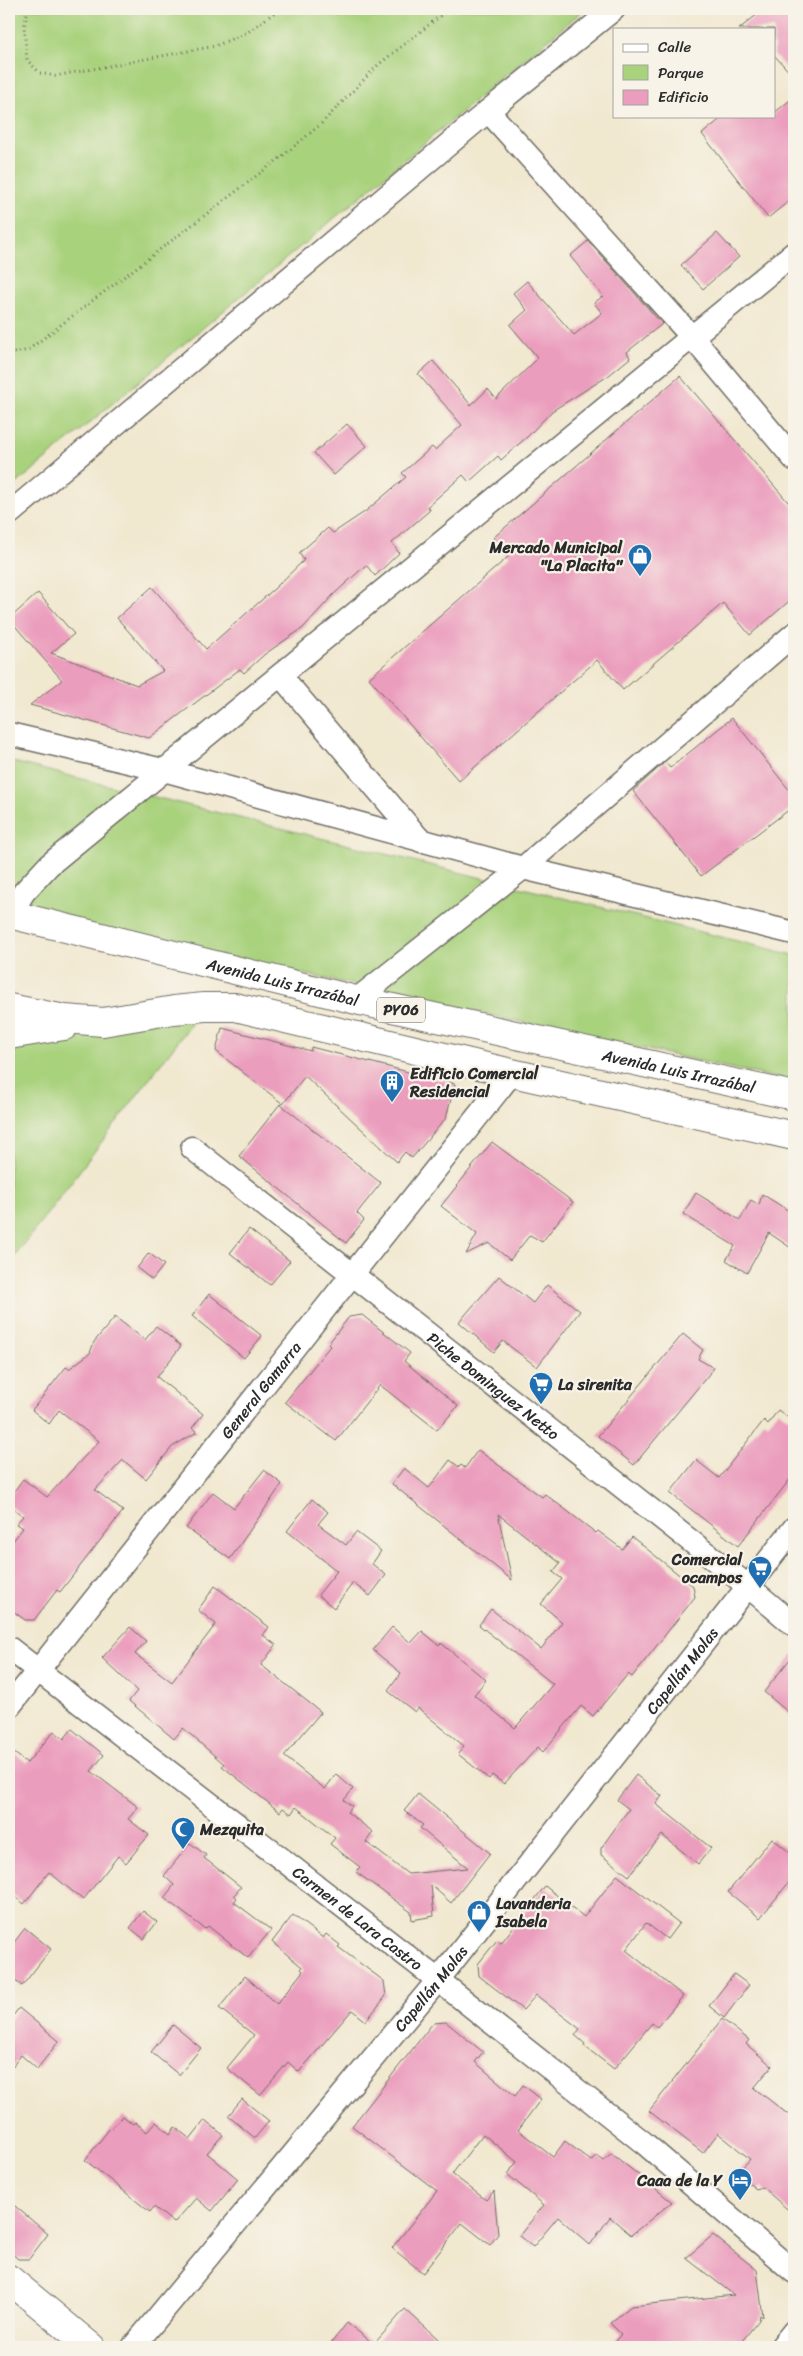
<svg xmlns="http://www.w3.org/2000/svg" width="803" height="2356" font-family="Sriracha,sans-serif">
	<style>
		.green { fill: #a9d27d; stroke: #6a7e54 }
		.building { fill: #eb9dbd }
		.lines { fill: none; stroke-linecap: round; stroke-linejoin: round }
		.minor-casing { stroke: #706d65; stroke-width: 25 }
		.major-casing { stroke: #706d65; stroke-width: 30 }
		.highway-casing { stroke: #706d65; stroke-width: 30 }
		.path { stroke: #706d65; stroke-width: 3; stroke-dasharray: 1 4; stroke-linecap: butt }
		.minor { stroke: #fff; stroke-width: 22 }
		.major { stroke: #fff; stroke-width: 28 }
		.highway { stroke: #fff; stroke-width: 28 }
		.labels { text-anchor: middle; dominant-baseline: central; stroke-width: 4.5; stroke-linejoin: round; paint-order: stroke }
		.shield { fill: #f7f3e8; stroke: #686764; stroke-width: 1 }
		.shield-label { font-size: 15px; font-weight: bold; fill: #2b2b2b }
		.poi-label { font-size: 16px; font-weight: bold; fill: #2b2b2b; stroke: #f7f3e8; text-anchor: start }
		.street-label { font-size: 16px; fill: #2b2b2b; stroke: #f7f3e8 }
	</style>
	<rect width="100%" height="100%" fill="#f7f3e8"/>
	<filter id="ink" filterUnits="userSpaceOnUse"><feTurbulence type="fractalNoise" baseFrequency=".02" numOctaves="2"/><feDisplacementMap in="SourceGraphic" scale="10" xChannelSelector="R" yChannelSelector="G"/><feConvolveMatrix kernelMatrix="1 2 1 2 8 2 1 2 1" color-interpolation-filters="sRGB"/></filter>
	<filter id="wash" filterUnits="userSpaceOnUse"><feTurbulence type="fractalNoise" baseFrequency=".0096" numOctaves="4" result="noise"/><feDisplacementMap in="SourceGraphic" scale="20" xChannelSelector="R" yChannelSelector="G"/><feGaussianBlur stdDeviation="1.12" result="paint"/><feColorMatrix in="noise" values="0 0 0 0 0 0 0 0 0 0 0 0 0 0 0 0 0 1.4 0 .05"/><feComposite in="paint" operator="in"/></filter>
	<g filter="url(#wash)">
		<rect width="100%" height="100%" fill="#f1e8d0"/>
		<!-- green -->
		<path class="green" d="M9,9H585L9,490Z
			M9,761L794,955V1082L9,909Z
			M204,1007L9,1264V1035Z"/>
		<g id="blocks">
			<!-- building -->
			<path class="building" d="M764,9H794V77L774,55V29H739Z
				M794,97V197L768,218L702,134L724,116H774V113Z
				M717,233L739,257L703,289L681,265Z
				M588,241L662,324L627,352L630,358L608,376L552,411L528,436L501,460L498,456L469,482L463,475L428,506L430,510L392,543L399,553L375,576L366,565L334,594L303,628L265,654L244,673L240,669L149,738L30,705L62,680L9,619L38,593L74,634L51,653L137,685L163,671L117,618L152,587L206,649L274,589L304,560L299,553L328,528L333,533L366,511L406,477L402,473L432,447L435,450L462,425L418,374L433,361L471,405L488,389L496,399L538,358L510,325L527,310L513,293L527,281L574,335L602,313L594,303L603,296L570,256Z
				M680,376L794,509V597L750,635L723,603L623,690L597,660L459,781L369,678L508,557L493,538Z
				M347,424L367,446L334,475L314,453Z
				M732,718L794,796V806L701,876L633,791L665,762L670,768Z
				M222,1028L311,1051V1047L455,1084L446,1118L412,1158L405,1152L397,1162L305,1076L283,1104L216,1051Z
				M280,1104L381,1183L357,1213L364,1220L346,1243L239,1156Z
				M492,1142L573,1202L542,1242L530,1235L510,1260L489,1243L466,1254L477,1234L441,1206Z
				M696,1193L740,1220L751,1200L759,1205L762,1194L794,1214V1250L769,1233L747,1273L726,1260L735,1246L683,1214Z
				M249,1229L290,1261L270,1285L230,1253Z
				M149,1253L164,1265L152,1280L137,1268Z
				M499,1276L533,1303L547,1285L580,1311L537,1367L503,1341L494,1352L459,1322Z
				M209,1294L262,1336L244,1358L192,1316Z
				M362,1315L410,1353L404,1361L458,1406L437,1430L380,1385L336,1441L285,1402L330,1346L328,1344L349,1317Z
				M115,1317L145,1340L156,1326L181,1346L157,1377L203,1414L192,1428L197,1432L172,1447L146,1479L123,1460L95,1490L123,1511L60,1592L57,1590L34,1620H25L9,1608V1546L23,1528L16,1524L23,1516L9,1505V1498L23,1479L47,1497L99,1441L59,1410L49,1424L32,1410L66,1367L69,1369L90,1353L94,1342Z
				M683,1334L703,1350L698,1359L714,1368L634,1465L598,1436Z
				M778,1410L794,1422V1474L738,1546L670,1493L696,1460L719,1478L764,1420L768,1424Z
				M478,1450L542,1497L545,1494L596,1533L598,1531L622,1549L632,1537L693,1586L695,1597L632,1677L628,1674L593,1716L581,1706L543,1752L538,1747L504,1784L492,1775L489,1779L458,1754L464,1746L418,1708L415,1712L388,1691L401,1673L373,1650L392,1627L411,1643L422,1631L439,1645L441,1643L486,1680L474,1695L515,1728L553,1684L479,1625L491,1609L541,1649L562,1622L541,1604L562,1579L553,1572L560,1563L498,1514L512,1580L392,1484L404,1468L429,1488L450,1460L459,1467L461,1465L465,1468Z
				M264,1470L282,1484L230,1559L186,1528L213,1492L234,1508Z
				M312,1499L328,1512L318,1524L346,1545L356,1532L381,1551L372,1564L386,1575L370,1596L353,1583L334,1608L318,1595L337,1571L287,1531Z
				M215,1586L269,1627L263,1635L276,1645L261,1665L321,1712L284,1756L325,1789L336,1774L353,1789L344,1800L352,1806L347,1812L373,1832L366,1842L408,1874L468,1868L420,1828L423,1825L404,1811L418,1794L490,1853L451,1903L431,1885L434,1916L412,1920L411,1912L356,1872L360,1867L330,1844L335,1838L296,1807L291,1814L283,1808L280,1812L222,1766L224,1764L183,1728L174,1739L129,1701L137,1691L102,1658L130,1627L146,1641L135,1654L172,1682L216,1624L198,1610Z
				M794,1654V1717L764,1692Z
				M72,1729L104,1755L91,1771L138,1807L128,1819L149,1835L126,1863L118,1856L83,1900L49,1872L24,1904L9,1891V1749L27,1763L54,1731L64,1739Z
				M636,1775L662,1796L656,1804L711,1848L698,1864L662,1835L629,1876L601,1855V1848L629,1809L617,1800Z
				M772,1838L794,1856V1876L760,1918L728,1892Z
				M190,1843L206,1855L204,1858L241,1887L234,1895L237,1898L234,1902L271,1930L248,1958L208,1926L205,1929L164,1898L174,1885L164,1876Z
				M617,1875L679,1923L667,1939L646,1923L626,1950L683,1996L657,2027L652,2023L614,2069L584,2046L585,2044L575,2035L580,2029L536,1995L523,2010L479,1976L478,1964L497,1940L501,1943L545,1886L584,1917Z
				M143,1911L157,1922L144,1939L130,1928Z
				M293,1915L323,1938L326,1934L340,1945L338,1947L384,1981L386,1996L366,2021L352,2010L299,2072L288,2062L260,2095L227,2068L254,2035L219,2008L245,1976L277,2004L303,1971L301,1969L302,1967L272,1942Z
				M25,1928L51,1949L22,1986L9,1976V1949Z
				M734,1974L749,1985L724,2018L709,2006Z
				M19,2008L59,2041L37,2069L21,2055L9,2071V2021Z
				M722,2019L749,2040L746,2044L772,2066L754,2088L794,2119V2215L762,2187L756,2189L737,2174L750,2159L718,2133L703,2153L649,2111Z
				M446,2022L483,2052L475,2062L515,2096L523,2085L541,2099L518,2130L553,2157L565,2141L591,2161L596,2155L604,2161L611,2153L672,2202L631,2235L610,2217L590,2245L558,2217L533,2247L519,2236L544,2205L507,2174L517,2162L483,2134L452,2174L486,2200L494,2191L498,2234L490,2245L462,2223L423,2273L392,2248L437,2191L352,2126L433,2023Z
				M173,2025L201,2048L179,2075L151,2052Z
				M242,2099L269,2121L255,2138L228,2116Z
				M123,2116L133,2124L135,2122L147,2132L156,2122L170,2134L175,2127L190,2139L205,2120L223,2135L207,2153L238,2179L212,2211L196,2198L174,2223L154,2207L150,2212L85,2160L110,2128L111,2129Z
				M9,2201L48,2234L29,2259H18L9,2251Z
				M713,2235L757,2270L763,2317L760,2315L759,2320L737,2347H610L621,2334L610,2323L631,2306L734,2295L686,2258Z
				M405,2309L447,2347H328L347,2323L374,2344Z"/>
		</g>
	</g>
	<g filter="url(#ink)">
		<use href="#blocks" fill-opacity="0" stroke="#706d65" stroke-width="1"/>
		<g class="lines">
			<defs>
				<g id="minor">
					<path d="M488,111L692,337L794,459"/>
					<path d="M9,514L488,111L614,9"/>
					<path d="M281,676L421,841"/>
					<path d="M9,734L167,771L523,868L794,933"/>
					<path d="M10,914L24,892L49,865L794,253"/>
					<path d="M356,1000L523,868L794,634"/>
					<path id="s1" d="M192,1148L749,1587L794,1625"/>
					<path id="s2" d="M9,1648L438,1980L644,2143L794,2272"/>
					<path id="s3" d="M9,1707L512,1073"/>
					<path id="s4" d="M133,2347L438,1980L794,1528"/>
					<path d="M781,2347L794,2331"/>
				</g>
				<path id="major" d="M9,2279L91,2347"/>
				<g id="highway">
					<path id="s5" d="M9,914L356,1000L794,1096"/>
					<path d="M9,1008L65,1019L103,1022L174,1010L204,1007H235L512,1073L794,1136"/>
					<path d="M9,1035L64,1026"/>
				</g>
			</defs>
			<!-- minor casing -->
			<use href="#minor" class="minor-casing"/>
			<!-- major casing -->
			<use href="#major" class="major-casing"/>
			<!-- highway casing -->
			<use href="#highway" class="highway-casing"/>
			<!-- path -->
			<path class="path" d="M28,9L24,27L27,60L40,73L55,76L215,46L248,32L279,9
				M9,354L28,350L280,158L320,125L378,65L449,9"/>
			<!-- minor -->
			<use href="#minor" class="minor"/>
			<!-- major -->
			<use href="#major" class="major"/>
			<!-- highway -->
			<use href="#highway" class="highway"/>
		</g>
	</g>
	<!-- icons -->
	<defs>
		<symbol id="shop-pin" viewBox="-11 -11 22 30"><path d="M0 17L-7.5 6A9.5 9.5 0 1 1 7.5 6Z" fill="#1f6fb2" stroke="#f7f3e8"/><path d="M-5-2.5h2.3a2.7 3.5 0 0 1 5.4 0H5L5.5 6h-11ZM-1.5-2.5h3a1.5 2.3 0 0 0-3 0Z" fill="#fff"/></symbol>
		<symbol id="building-pin" viewBox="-11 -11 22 30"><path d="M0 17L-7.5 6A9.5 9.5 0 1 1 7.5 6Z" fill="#1f6fb2" stroke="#f7f3e8"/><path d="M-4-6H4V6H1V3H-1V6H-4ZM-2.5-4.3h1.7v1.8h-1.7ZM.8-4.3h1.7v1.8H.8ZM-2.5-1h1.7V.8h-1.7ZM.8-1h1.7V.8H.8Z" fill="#fff"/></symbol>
		<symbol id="supermarket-pin" viewBox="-11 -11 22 30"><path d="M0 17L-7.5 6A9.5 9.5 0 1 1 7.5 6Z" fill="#1f6fb2" stroke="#f7f3e8"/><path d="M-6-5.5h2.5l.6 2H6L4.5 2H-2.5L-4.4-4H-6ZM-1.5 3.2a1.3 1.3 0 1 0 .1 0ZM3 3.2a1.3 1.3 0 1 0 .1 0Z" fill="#fff"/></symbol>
		<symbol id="mosque-pin" viewBox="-11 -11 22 30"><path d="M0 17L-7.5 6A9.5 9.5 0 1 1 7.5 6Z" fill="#1f6fb2" stroke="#f7f3e8"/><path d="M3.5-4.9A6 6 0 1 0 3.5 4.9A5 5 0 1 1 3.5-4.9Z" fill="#fff"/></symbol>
		<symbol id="hotel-pin" viewBox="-11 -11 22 30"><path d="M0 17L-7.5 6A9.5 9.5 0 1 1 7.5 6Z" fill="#1f6fb2" stroke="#f7f3e8"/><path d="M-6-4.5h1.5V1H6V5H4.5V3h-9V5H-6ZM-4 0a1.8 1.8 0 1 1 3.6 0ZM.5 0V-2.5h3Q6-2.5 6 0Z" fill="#fff"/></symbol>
	</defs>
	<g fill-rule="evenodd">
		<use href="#shop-pin" x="626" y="542" width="28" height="38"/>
		<use href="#building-pin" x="378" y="1068" width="28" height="38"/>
		<use href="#supermarket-pin" x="527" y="1370" width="28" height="38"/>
		<use href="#supermarket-pin" x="746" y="1554" width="28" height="38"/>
		<use href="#mosque-pin" x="169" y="1815" width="28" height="38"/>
		<use href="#shop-pin" x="465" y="1898" width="28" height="38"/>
		<use href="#hotel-pin" x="726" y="2166" width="28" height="38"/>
	</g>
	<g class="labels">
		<!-- shield labels -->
		<rect class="shield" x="377" y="997.5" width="48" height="25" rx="4"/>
		<g class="shield-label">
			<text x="401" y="1010">PY06</text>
		</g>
		<!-- poi labels -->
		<g class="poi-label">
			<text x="622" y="547" text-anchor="end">Mercado Municipal<tspan x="622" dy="18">"La Placita"</tspan></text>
			<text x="410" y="1073">Edificio Comercial<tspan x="410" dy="18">Residencial</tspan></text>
			<text x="558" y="1384">La sirenita</text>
			<text x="742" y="1559" text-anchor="end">Comercial<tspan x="742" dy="18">ocampos</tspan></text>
			<text x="200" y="1829">Mezquita</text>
			<text x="496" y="1903">Lavanderia<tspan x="496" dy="18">Isabela</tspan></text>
			<text x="722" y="2180" text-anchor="end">Caaa de la Y</text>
		</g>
		<!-- street labels -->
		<g class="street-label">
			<text stroke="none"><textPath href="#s5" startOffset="282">Avenida Luis Irrazábal</textPath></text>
			<text stroke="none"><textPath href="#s5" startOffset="688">Avenida Luis Irrazábal</textPath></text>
			<text stroke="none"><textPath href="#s1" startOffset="384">Piche Dominguez Netto</textPath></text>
			<text stroke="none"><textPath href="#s3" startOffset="405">General Gamarra</textPath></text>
			<text stroke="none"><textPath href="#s4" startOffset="871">Capellán Molas</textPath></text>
			<text stroke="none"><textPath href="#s2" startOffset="441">Carmen de Lara Castro</textPath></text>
			<text stroke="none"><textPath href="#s4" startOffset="466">Capellán Molas</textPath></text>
		</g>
	</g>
	<!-- margin -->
	<rect width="803" height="2356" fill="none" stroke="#f7f3e8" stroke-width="30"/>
	<!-- legend -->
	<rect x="613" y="28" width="162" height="90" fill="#f7f3e8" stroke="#a5a39c"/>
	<rect x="623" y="44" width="25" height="8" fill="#ffffff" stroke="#a5a39c"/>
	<text x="658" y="52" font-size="15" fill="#2b2b2b">Calle</text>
	<rect x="623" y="65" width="25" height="15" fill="#a9d27d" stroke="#a5a39c"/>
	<text x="658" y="78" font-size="15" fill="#2b2b2b">Parque</text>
	<rect x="623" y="90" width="25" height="15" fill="#eb9dbd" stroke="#a5a39c"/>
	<text x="658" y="102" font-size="15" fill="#2b2b2b">Edificio</text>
</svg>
